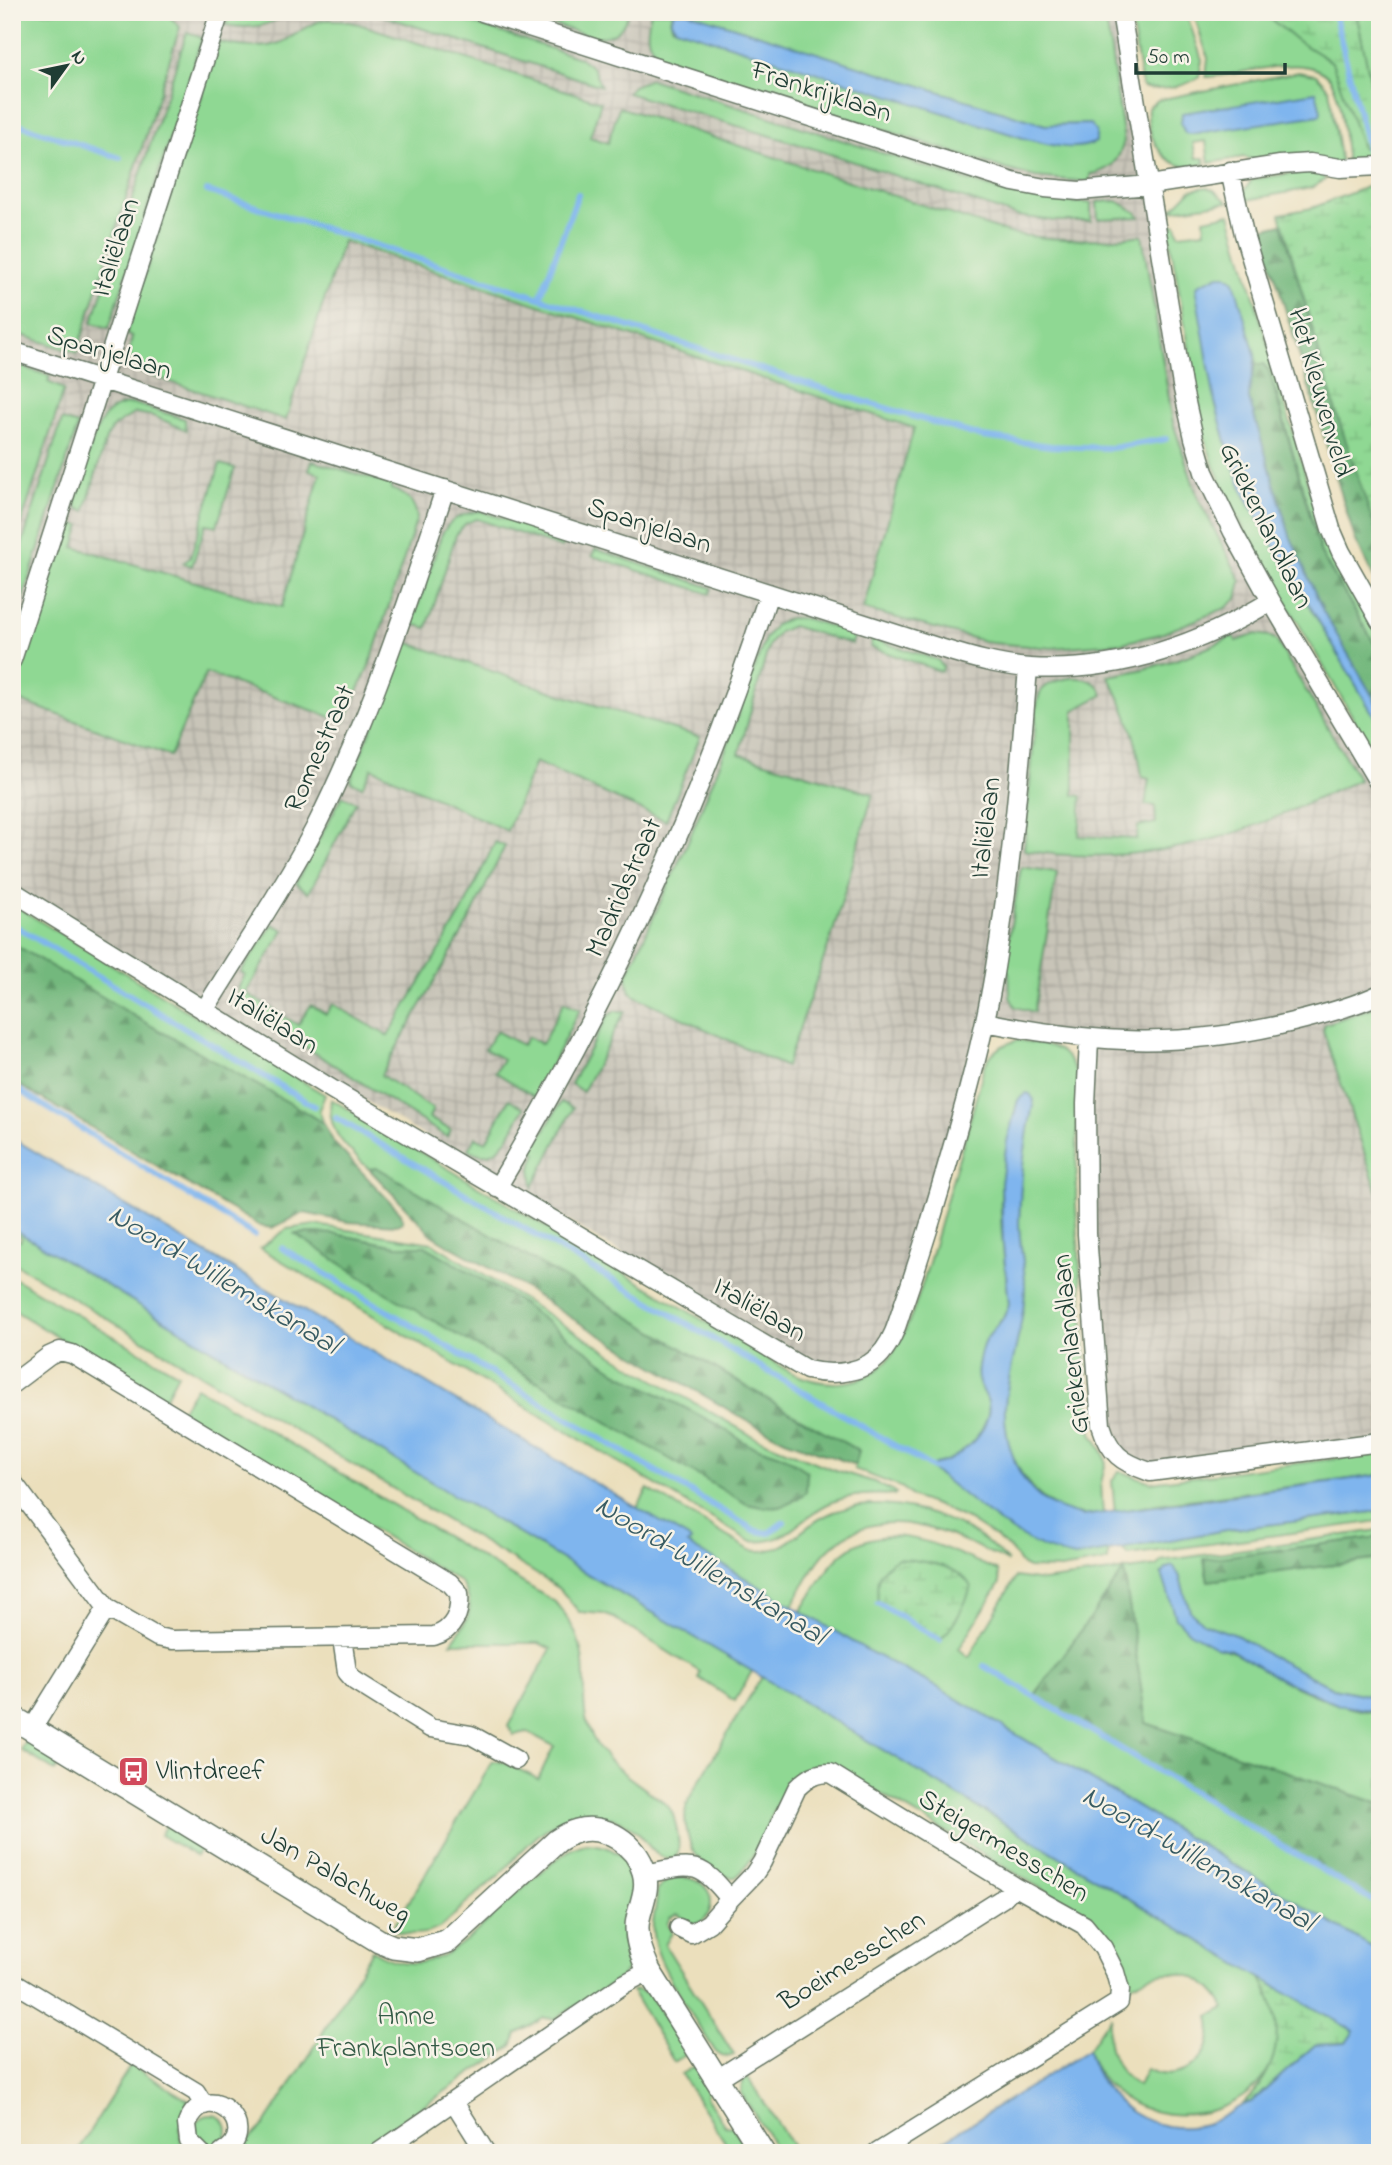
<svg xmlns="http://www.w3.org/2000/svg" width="1392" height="2165" font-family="'Indie Flower',sans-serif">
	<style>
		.industrial { fill: url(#industrial-grid) }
		.green { fill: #8fd893; stroke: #578a64; stroke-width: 2; fill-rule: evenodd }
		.forest { fill: url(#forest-firs); stroke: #497a58; stroke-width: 2 }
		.wetland { fill: url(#wetland-marsh); stroke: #578a64; stroke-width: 2 }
		.water { fill: #7fb5ee; stroke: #4f7991; stroke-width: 2 }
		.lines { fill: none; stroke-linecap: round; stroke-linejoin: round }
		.stream { stroke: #7fb5ee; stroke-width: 6 }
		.minor-casing { stroke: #667664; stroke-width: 21 }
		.tertiary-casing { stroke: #667664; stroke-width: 26 }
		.minor { stroke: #fff; stroke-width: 18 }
		.tertiary { stroke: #fff; stroke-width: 23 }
		.labels { text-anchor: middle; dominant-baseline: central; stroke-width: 5; stroke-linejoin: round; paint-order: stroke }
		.street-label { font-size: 28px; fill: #1f3d34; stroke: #f7f3e8 }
		.poi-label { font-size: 28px; fill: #1f3d34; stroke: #f7f3e8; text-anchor: start }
		.park-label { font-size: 28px; fill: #355c47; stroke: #f7f3e8 }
		.water-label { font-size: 30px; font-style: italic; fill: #375b62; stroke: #f7f3e8 }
	</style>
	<defs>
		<pattern id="industrial-grid" width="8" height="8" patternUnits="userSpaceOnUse" patternTransform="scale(1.75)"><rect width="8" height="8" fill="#c8c4b8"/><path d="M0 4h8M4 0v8" fill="none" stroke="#aba99f"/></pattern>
		<pattern id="forest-firs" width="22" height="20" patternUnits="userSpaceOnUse" patternTransform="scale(1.75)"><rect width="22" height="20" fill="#73b87d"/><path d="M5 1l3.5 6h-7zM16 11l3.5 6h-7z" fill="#5e9767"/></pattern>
		<pattern id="wetland-marsh" width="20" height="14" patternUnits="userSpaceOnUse" patternTransform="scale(1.75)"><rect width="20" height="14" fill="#8fd893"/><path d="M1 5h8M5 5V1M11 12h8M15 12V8" fill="none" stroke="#7bba7f"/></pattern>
	</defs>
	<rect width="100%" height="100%" fill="#f7f3e8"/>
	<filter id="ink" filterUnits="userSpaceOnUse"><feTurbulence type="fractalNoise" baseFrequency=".0143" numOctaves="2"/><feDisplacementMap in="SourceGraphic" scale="14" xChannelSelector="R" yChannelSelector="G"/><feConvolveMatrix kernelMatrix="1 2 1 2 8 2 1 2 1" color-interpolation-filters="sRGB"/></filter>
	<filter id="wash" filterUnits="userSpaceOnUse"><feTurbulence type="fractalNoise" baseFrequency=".00686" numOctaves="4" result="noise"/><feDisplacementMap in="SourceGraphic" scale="28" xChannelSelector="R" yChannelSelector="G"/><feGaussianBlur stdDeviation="1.57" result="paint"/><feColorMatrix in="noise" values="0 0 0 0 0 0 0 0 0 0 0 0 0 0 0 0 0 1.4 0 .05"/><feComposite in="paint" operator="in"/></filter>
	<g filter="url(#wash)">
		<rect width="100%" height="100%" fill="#ebdfbc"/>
		<!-- industrial -->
		<path class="industrial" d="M12,12H1121L1204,472L1380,785V1442L1134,1467L1101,1425L1088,1040L985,1023L883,1352L826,1374L12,891Z"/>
		<!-- green -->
		<path class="green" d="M12,12H165L180,27L77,353L12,332Z
			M233,12H291C269,26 252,30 225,25Z
			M371,12H438L580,58L593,68L601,86Z
			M512,12H629C623,30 613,38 594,37Z
			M651,12H674L670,19L672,26L676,28L1043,143L1090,124L1045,125L687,12H1105L1124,141C1119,160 1111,171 1090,174V182L1035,177L1005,169L658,56C645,40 646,32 651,12Z
			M1130,12H1186L1202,60L1199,77C1185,87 1159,92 1142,87Z
			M1193,12H1262L1298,41L1332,62L1363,148L1370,147L1374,161L1347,163C1344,142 1342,103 1333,84C1315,47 1239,77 1206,77L1208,58Z
			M1356,12H1380V126Z
			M323,20H340L359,24L601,102L590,137L608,143L619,107L1009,233C1055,241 1096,242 1142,235L1173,423L1198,498L1241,581L1237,599L1226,608L1161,634L1122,643L1052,648L991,643L863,609L914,428L343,241L286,420L137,371C128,361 129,350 132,337L126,334L219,42C240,47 262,50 282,42C296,35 307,25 323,20Z
			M187,32L202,38L109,328L92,323Z
			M1298,72L1316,75L1329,89L1341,163L1253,160L1244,157L1209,163L1206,141L1193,143L1196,158H1204L1205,164C1198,165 1190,168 1183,166C1158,160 1146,132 1148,108L1158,100Z
			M650,79L1001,191L1059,202L1091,203V221H1055L1017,216L818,150L627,93L633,86Z
			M1301,172L1322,175L1325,180L1311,188L1242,201V193L1253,179Z
			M1206,187L1214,190L1228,202L1171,210L1191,190Z
			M1117,201L1136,212L1140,217L1098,219L1097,202Z
			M1230,214L1326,547L1380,640V653L1321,554L1277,394L1263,364H1256L1255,354L1231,277L1215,402L1232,463L1245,496L1380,726V764L1242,526L1214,467L1205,438L1167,224H1176L1179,234L1205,231L1204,219Z
			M12,364L50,376L48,382L64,389L12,553Z
			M135,404L185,419L186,430L153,416L135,413L113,427L106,439L85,511L78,509L75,502C82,478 91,428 109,412C117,405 125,404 135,404Z
			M62,420L78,425L12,632V575Z
			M312,461L391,484V489C406,493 416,503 417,518L371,661L345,722L206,673L170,756L21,701L12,726V690L67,528L72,524L81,525L74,547L282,607L320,474L309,470Z
			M220,464L235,468L217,526L206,524L192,566L183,563L190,558Z
			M480,511L566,539L562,548L477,519L466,523L456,535L427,628L412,624L441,536C449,519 461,514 480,511Z
			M595,549L712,588L710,594L592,556Z
			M789,618L807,619L855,634L852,644L792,626L779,632L769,645L739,754L873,794L833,932L786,1067L635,996L629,990L627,975L686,846L726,749L765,639L775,625Z
			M1256,634L1269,636L1276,640L1359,780C1317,798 1275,820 1231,834C1169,854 1088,862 1024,850L1037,704C1038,701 1038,697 1040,693C1048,678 1084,672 1097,685C1099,686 1102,692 1103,695L1074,710V795L1082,796L1079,836L1137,839L1138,826L1156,823L1155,806L1145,805L1149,779L1142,777C1137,739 1127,710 1108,676C1153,669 1193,656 1233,636L1237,641Z
			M872,639L938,660L943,667L942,672L870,647Z
			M406,642L562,695L700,737L666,821L535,762L507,831L372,768L362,787L350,781Z
			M342,796L356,802L309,893L296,883Z
			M495,842L505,846L469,921L381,1075L433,1109L429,1118L451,1130L447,1137L238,1004L239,986L245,975L241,972L273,924L284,930L246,993L298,1025L311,1005L326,1014L333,1004L388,1036L462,912Z
			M1021,867L1057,872L1034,1012L1015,1007L1010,997L1009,972L1003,971Z
			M12,904L325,1095L319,1110L324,1124L302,1110L146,1023L12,943Z
			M564,1002L580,1009L535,1097L495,1072L503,1059L485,1049L496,1031L522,1045L528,1037L542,1044Z
			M1380,1005V1199L1323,1030L1325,1024Z
			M615,1011H625L583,1092L571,1084L607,1017Z
			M1018,1040C1049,1045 1067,1045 1078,1078L1076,1206L1089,1408L1092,1433L1104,1454L1106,1462L1101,1483L1103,1514C1096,1514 1088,1516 1082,1515C1028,1509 998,1446 1006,1397C1011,1360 1024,1324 1025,1286C1025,1265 1019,1243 1019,1222C1020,1182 1025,1139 1034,1100H1018C1011,1127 1004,1152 1002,1180C998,1220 1005,1263 1009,1304C1005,1321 990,1330 983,1345C980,1355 975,1374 979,1383C984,1394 991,1401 988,1414C985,1435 956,1462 935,1464L1075,1557L1109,1550L1108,1561L1061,1569L1028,1568L1022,1565L1010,1549L995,1537L969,1520L938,1506L912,1497L903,1488L854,1469L859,1451L796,1416L378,1168L369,1169C347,1148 326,1132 331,1099L792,1373C822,1387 857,1388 883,1365C912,1340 937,1232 949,1191C961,1150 974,1109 984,1067C991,1051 1001,1045 1018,1040Z
			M509,1099L524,1108C511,1131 500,1168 468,1149L476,1137L486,1142Z
			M561,1102L573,1108L533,1187L531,1168L537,1153L533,1150Z
			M315,1225L432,1243L637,1370L756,1438L832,1469L874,1482L896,1493L894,1495C872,1494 851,1494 830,1503C799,1517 788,1546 750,1541L260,1248L287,1229ZM308,1233L335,1234L397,1246H425L515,1299L616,1372L718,1425L749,1445L784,1456L533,1380L296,1234Z
			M12,1228L448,1492L752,1671L735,1701L699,1678L700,1672L614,1618L603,1614L579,1612L560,1589L530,1570L12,1262V1236L20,1241L22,1238L12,1232Z
			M12,1277L178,1374L163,1402L12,1309Z
			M196,1387L555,1602C568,1618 579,1634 582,1655C588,1691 576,1714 599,1748C612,1766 630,1778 648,1791C656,1797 667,1802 672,1812C675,1820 677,1830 678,1838C679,1846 680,1852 675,1858C655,1861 650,1845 638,1833C620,1816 592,1811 569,1818C539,1827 520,1854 499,1875C486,1887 472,1898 459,1910C453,1916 446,1924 439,1928C425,1936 407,1935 392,1930L493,1761L504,1762L538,1779L554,1746L527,1732L514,1735L508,1726L551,1649L539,1643H451C468,1621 478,1606 460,1582L180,1412Z
			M1380,1453V1475L1157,1504L1115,1513L1112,1481L1119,1471L1151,1482Z
			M648,1489L750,1550C784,1557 798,1529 825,1516C880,1488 970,1517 1008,1562C954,1535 884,1498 831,1547C814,1562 804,1586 792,1606L687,1544L688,1538L637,1508Z
			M1380,1511V1521L1128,1555L1121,1548L1226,1530Z
			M1380,1530V1537L1204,1560L1208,1581L1380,1559V1698L1333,1688L1265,1653L1238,1636L1204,1624L1190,1611L1179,1575L1162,1574L1216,1647C1237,1651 1253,1663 1271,1674C1297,1689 1349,1713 1380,1712V1804L1146,1723L1124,1571L1034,1696L1380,1905V1952L937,1687L872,1653L801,1611C813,1594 823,1572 838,1558C885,1512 948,1550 998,1571L1000,1583L959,1649L969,1657L1016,1577L1043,1581L1157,1566L1161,1561Z
			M762,1677L1261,1978C1337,2117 1122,2165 1088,2050L1111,2016C1103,2043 1114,2072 1138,2086L1146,2069C1183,2088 1219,2055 1209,2016L1225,2008C1206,1969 1160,1963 1128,1988C1120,1955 1114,1943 1091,1918L831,1764C771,1761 774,1846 736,1877C723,1879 707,1869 699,1859C689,1847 683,1824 686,1808C689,1795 699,1782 706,1770C724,1739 742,1708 762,1677Z
			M28,1739L62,1759L55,1771L21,1750Z
			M167,1823L203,1845L196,1856L160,1835Z
			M586,1844C613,1844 635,1860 634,1890C633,1902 626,1915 626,1927C625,1942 634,1962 623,1975C613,1986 570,2009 555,2019L544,2018L517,2034L512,2046L361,2148L350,2146L341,2153H236L265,2124L309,2056L372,1950C429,1987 471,1937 509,1900C519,1890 531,1881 541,1872C556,1860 567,1848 586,1844Z
			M682,1877C725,1881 713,1927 692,1923C687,1923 682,1916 677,1914L670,1918L667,1924L672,1933L665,1945L734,2055C725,2058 721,2057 715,2051C697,2022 656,1965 653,1934C651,1919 658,1906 657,1890C665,1881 671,1878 682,1877Z
			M637,1990L649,1994L687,2054L674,2062L632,1991Z
			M131,2065L189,2101C181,2119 175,2134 186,2153H76Z
			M695,2066L708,2087L706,2097L725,2126L733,2127L750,2153H732L681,2074Z
			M747,2076L797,2153H779L741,2093L742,2081Z
			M195 2131a16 16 0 1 1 32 0a16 16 0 1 1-32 0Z"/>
		<!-- forest -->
		<path class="forest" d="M1282,224L1334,405L1380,543V591L1355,539L1261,229Z
			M1256,364H1263L1269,370L1321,554L1380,653V709L1323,611L1290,536L1249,399L1248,391Z
			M12,943L146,1023L302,1110L324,1124L334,1143L401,1213L403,1222L397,1225L348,1222L304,1213L272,1228L260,1226L12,1081Z
			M378,1168L796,1416L859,1451L855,1465L785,1440L753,1424L573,1319L517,1283L448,1245L433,1236L369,1169Z
			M308,1233L335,1234L397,1246H425L515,1299L616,1372L718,1425L749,1445L784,1456L807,1471L806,1492C785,1510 773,1510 747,1504L386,1293L295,1234Z
			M1380,1537V1559L1208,1581L1204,1559Z
			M1124,1570L1146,1723L1380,1804V1905L1034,1697Z"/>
		<!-- wetland -->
		<path class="wetland" d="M1262,12H1356L1380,126V144L1362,148L1332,62L1298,41Z
			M1380,182V543L1334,405L1280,214L1312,208Z
			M898,1558C921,1561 960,1564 971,1587C964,1608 955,1625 940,1640L878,1603C876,1579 876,1571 898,1558Z
			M1261,1978L1354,2031L1346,2043L1315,2045L1252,2102L1244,2103C1282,2066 1286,2024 1261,1978Z"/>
		<!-- water -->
		<path class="water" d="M674,12H687L1045,125L1090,124L1096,132V142C1074,153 1045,144 1023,138L676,28L671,22Z
			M1316,92L1321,111L1320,115L1191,134L1185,133L1181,124L1182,113Z
			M1219,275H1226L1234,281L1255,354C1256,370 1248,384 1249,399L1290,536L1323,611L1380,709V726L1245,495L1232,463L1215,402L1196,292L1198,285Z
			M1026,1093L1030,1094L1034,1100C1025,1139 1020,1182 1019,1222C1019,1244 1025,1265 1025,1286C1024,1325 1011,1360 1006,1397C1001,1431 1014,1478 1042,1499C1054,1508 1069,1512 1082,1516L1380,1475V1511L1226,1530L1075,1557C1019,1547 976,1503 932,1470L935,1464C956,1462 985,1435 988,1414C991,1401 984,1394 979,1383C975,1374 980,1355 983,1345C990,1330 1006,1321 1009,1304L1003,1245L1001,1183L1007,1141L1018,1100Z
			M12,1138L688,1538L691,1541L687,1544L872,1653L937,1687L1380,1952V2153H924L1088,2050C1100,2103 1155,2140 1209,2123C1224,2118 1237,2105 1252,2102L1315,2045L1346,2043L1354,2031L1261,1978L752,1671L448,1492L12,1228Z
			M1173,1566L1179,1575L1190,1611L1204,1624L1238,1636L1265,1653L1333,1688L1380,1698V1712L1339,1705L1274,1676L1231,1650L1216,1647L1189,1632L1176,1618L1162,1574L1167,1568Z"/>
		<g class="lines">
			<!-- stream -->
			<path class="stream" d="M1334,12L1369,154
				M12,122L120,158
				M207,191L848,397L983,437L1051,446L1111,448L1166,439
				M540,298L578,194
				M12,525L13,526
				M12,924L314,1106
				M12,1086L254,1235
				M336,1118L933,1468
				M282,1248L756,1531L769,1533L784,1522
				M878,1603L940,1640
				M984,1666L1380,1905"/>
		</g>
	</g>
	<g filter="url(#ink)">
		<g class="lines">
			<defs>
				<path id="minor" d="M482,12L1013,182L1045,188L1079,191L1150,185L1280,165L1310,163L1340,168L1380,166
					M1121,12L1182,385L1194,438L1204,472L1233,532L1271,601L1380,785
					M1230,171L1244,234L1331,529L1341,552L1380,621
					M12,351L940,648C969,657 1000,666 1030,668C1117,673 1197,646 1271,601
					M12,660L220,12
					M12,891L333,1090L807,1370C833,1376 867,1374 884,1350C894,1337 898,1321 903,1306C913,1278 922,1249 931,1220C955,1139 980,1057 994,974C1011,872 1020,770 1028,668
					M204,1011C241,950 282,891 315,828C370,719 407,605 445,489
					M985,1022C1095,1044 1182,1049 1293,1022C1322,1015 1353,1007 1380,994
					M1089,1040L1086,1104L1087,1234L1101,1425C1110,1454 1121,1462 1150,1472L1380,1442
					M497,1188C609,1001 702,802 769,593
					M12,1384L49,1356L60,1351L72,1354L450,1583L459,1593C461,1612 454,1630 434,1636L172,1640L157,1637L107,1608L12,1481
					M342,1638L347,1672L355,1681L430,1728L471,1735L516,1760
					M32,1729L107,1608
					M645,1874C691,1865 699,1859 730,1899L754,1874L762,1862L797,1788C808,1777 816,1773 830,1773L1014,1886L1084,1925L1103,1948L1115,1972L1120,1990L1119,2002L877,2153
					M679,1928L691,1934L709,1923L730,1899
					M12,1981L196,2092L204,2105
					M717,2079L1003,1898L1014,1886
					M454,2102L486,2153
					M201,2153L189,2141L187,2124C206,2074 265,2129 222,2153
					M378,2153L624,1984L649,1971"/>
				<path id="tertiary" d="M12,1717L379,1941L393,1947L418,1950L448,1941L557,1841C563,1837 570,1833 577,1831C604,1823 637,1844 644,1872C649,1889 641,1903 638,1919C634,1936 642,1956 649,1971L763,2153"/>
			</defs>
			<!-- minor casing -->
			<use href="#minor" class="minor-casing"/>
			<!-- tertiary casing -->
			<use href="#tertiary" class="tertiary-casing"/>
			<!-- minor -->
			<use href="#minor" class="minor"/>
			<!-- tertiary -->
			<use href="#tertiary" class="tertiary"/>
		</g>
	</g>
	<!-- icons -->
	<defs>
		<symbol id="bus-square" viewBox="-11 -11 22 22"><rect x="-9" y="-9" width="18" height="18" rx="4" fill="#d1495b" stroke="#f7f3e8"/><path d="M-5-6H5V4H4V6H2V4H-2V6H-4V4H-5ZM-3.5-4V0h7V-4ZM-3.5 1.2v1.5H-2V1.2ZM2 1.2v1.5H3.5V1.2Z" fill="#fff"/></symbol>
	</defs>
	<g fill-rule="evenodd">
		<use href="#bus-square" x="116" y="1754" width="35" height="35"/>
	</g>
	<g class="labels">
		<!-- street labels -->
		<g class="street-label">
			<text transform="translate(821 93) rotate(18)">Frankrijklaan</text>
			<text transform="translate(117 248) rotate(-72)">Italiëlaan</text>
			<text transform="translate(109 354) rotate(17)">Spanjelaan</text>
			<text transform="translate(1319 393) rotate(74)">Het Kleuvenveld</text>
			<text transform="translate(1265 526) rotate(64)">Griekenlandlaan</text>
			<text transform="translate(649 527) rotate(18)">Spanjelaan</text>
			<text transform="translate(321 749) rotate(-66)">Romestraat</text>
			<text transform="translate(987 828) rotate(-83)">Italiëlaan</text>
			<text transform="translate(625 888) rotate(-66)">Madridstraat</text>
			<text transform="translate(272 1022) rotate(32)">Italiëlaan</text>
			<text transform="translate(759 1311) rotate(30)">Italiëlaan</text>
			<text transform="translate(1072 1344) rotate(-96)">Griekenlandlaan</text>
			<text transform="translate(1003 1847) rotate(31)">Steigermesschen</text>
			<text transform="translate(335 1876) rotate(30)">Jan Palachweg</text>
			<text transform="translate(853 1962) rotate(-32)">Boeimesschen</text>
		</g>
		<!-- poi labels -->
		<g class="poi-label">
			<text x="156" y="1772">Vlintdreef</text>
		</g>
		<!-- park labels -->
		<g class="park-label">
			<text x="406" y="2017">Anne<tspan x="406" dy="32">Frankplantsoen</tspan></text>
		</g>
		<!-- water labels -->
		<g class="water-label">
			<text transform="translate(223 1281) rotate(31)">Noord-Willemskanaal</text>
			<text transform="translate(710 1572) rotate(31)">Noord-Willemskanaal</text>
			<text transform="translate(1198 1860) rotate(30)">Noord-Willemskanaal</text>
		</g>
	</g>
	<!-- margin -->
	<rect width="1392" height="2165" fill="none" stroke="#f7f3e8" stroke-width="42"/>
	<!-- north arrow -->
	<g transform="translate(66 66) rotate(57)" stroke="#f7f3e8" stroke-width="5" paint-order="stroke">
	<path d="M0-5L12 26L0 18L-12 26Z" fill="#1f3d34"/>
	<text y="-10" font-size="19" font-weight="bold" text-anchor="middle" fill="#1f3d34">N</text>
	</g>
	<!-- scale -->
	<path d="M1136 63v10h149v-10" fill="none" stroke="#1f3d34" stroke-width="3.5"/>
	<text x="1147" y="63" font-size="21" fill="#1f3d34" stroke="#f7f3e8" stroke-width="5" paint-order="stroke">50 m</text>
</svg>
